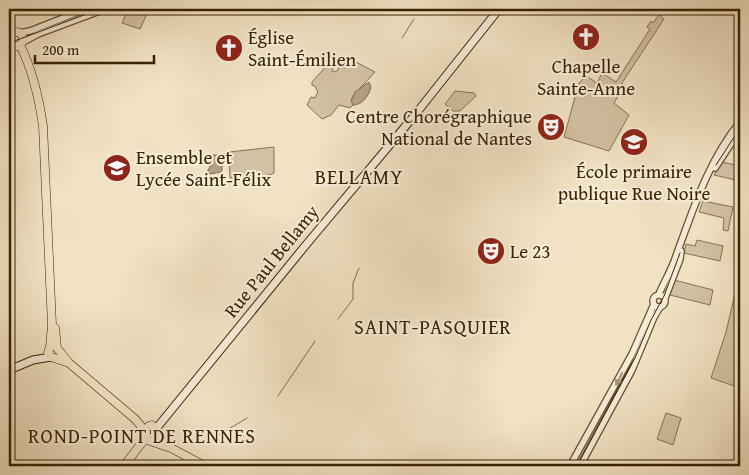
<svg xmlns="http://www.w3.org/2000/svg" width="749" height="475" font-family="'Gentium Book Plus',serif">
	<style>
		.green { fill: #d2c1a2; stroke: #867152 }
		.water { fill: #b2a081; stroke: #826d4e }
		.lines { fill: none; stroke-linecap: round; stroke-linejoin: round }
		.stream { stroke: #826d4e; stroke-width: 1 }
		.tertiary-casing { stroke: #675132; stroke-width: 8 }
		.secondary-casing { stroke: #392101; stroke-width: 9 }
		.primary-casing { stroke: #392101; stroke-width: 9 }
		.tertiary { stroke: #f6ecd8; stroke-width: 5.5 }
		.secondary { stroke: #f6ecd8; stroke-width: 7 }
		.primary { stroke: #f1e2c3; stroke-width: 8 }
		.tram { stroke: #392101; stroke-width: 1 }
		.oneway { fill: #a19177 }
		.labels { text-anchor: middle; dominant-baseline: central; stroke-width: 4; stroke-linejoin: round; paint-order: stroke }
		.poi-label { font-size: 19px; fill: #392101; stroke: #f6ecd8; text-anchor: start }
		.street-label { font-size: 19px; fill: #392101; stroke: #f6ecd8 }
		.neighbourhood-label { font-size: 20px; letter-spacing: 1px; fill: #392101; stroke: #f6ecd8 }
	</style>
	<rect width="100%" height="100%" fill="#f1e2c3"/>
	<filter id="stains"><feTurbulence type="fractalNoise" baseFrequency=".004" numOctaves="4"/><feColorMatrix values="0 0 0 0 .2 0 0 0 0 .09 0 0 0 0 .02 0 0 0 .5 -.17"/></filter>
	<radialGradient id="worn" r=".72"><stop offset=".6" stop-color="#630" stop-opacity="0"/><stop offset="1" stop-color="#630" stop-opacity=".3"/></radialGradient>
	<!-- green -->
	<path class="green" d="M128,9H149L140,29L122,23Z
		M659,15L664,19L622,83L624,86L614,103L629,115L609,151L564,137L579,83L586,76L597,83L602,73L616,82L650,29L647,27L651,21L653,23Z
		M350,59L375,72L352,97L353,105L350,108L339,105L331,115L322,119L307,105L311,97L315,98L318,91L316,89V87L312,85V82L328,64L333,68L332,71L334,72L335,71H337L339,67L346,68Z
		M455,91L474,93L476,96L460,111H453L445,104Z
		M274,147V173C269,176 262,176 257,175L230,178L229,152Z
		M722,162L740,166V181L714,175Z
		M703,201L733,207L728,231L723,230L724,218L699,212Z
		M697,240L723,246L720,261L684,253L686,244L695,246Z
		M740,272V388L711,378L726,332Z
		M674,280L713,290L710,305L670,295Z
		M666,413L681,418L673,445L657,439Z"/>
	<!-- water -->
	<path class="water" d="M369,82L371,87C369,95 363,105 353,105L351,101L355,92Z
		M213,155H218L222,157V171L221,172L210,174L207,172L211,165L209,159Z"/>
	<g class="lines">
		<!-- stream -->
		<path class="stream" d="M402,38L414,19
			M338,319L353,299V283L359,268
			M278,396L315,341
			M212,439L247,418"/>
		<defs>
			<path id="tertiary" d="M19,33L30,31L86,9
				M9,37L10,36
				M23,42L38,34L105,9
				M9,46H13
				M715,168L740,130
				M659,294C664,282 672,269 676,256C693,210 708,161 740,122
				M653 301a6 6 0 1 1 12 0a6 6 0 1 1-12 0Z
				M665,298L680,259L681,251
				M570,466L632,354L654,304
				M580,466L632,370L654,317L660,307"/>
			<path id="secondary" d="M9,370L33,360L51,357
				M155,430L305,246L414,116L499,9"/>
			<path id="primary" d="M9 39a7 7 0 1 1 14 0a7 7 0 1 1-14 0Z
				M20,45C33,71 39,98 43,126L52,325L50,347L48,353L51,357L69,363
				M55,328L57,348L69,363L135,419L146,432
				M149,426L152,425L155,429V437
				M156,435L168,445
				M150,441L171,448L205,466
				M124,466L147,436"/>
		</defs>
		<!-- tertiary casing -->
		<use href="#tertiary" class="tertiary-casing"/>
		<!-- secondary casing -->
		<use href="#secondary" class="secondary-casing"/>
		<!-- primary casing -->
		<use href="#primary" class="primary-casing"/>
		<!-- tertiary -->
		<use href="#tertiary" class="tertiary"/>
		<!-- secondary -->
		<use href="#secondary" class="secondary"/>
		<!-- primary -->
		<use href="#primary" class="primary"/>
		<!-- tram -->
		<path class="tram" d="M9,43L100,9
			M716,165L740,128
			M577,466L635,358L651,320L664,296L680,253"/>
	</g>
	<!-- one-way arrows -->
	<defs><path id="oneway-solid" d="M-6-.8H1V-3.2L6.5 0L1 3.2V.8H-6Z" transform="scale(1.25)"/></defs>
	<use class="oneway" href="#oneway-solid" transform="translate(619 379) rotate(117)"/>
	<!-- icons -->
	<defs>
		<symbol id="church-disc" viewBox="-11 -11 22 22"><circle r="9.5" fill="#8f2418" stroke="#f6ecd8"/><path d="M-1.2-6h2.4v3.5h3.3v2.4h-3.3V6h-2.4V-.1h-3.3v-2.4h3.3Z" fill="#fff"/></symbol>
		<symbol id="theatre-disc" viewBox="-11 -11 22 22"><circle r="9.5" fill="#8f2418" stroke="#f6ecd8"/><path d="M-5-5.5Q0-4 5-5.5V0Q5 5 0 6Q-5 5-5 0ZM-3.3-2.5H-1v1.5H-3.3ZM1-2.5H3.3v1.5H1ZM-2.8 1Q0 5.5 2.8 1Z" fill="#fff"/></symbol>
		<symbol id="school-disc" viewBox="-11 -11 22 22"><circle r="9.5" fill="#8f2418" stroke="#f6ecd8"/><path d="M0-5L7-2L0 1L-7-2ZM-4 1L0 2.5L4 1V4Q0 6-4 4Z" fill="#fff"/></symbol>
	</defs>
	<g fill-rule="evenodd">
		<use href="#church-disc" x="570" y="21" width="32" height="32"/>
		<use href="#church-disc" x="213" y="32" width="32" height="32"/>
		<use href="#theatre-disc" x="535" y="111" width="32" height="32"/>
		<use href="#school-disc" x="618" y="126" width="32" height="32"/>
		<use href="#school-disc" x="101" y="152" width="32" height="32"/>
		<use href="#theatre-disc" x="475" y="235" width="32" height="32"/>
	</g>
	<g class="labels">
		<!-- poi labels -->
		<g class="poi-label">
			<text x="248" y="37">Église<tspan x="248" dy="22">Saint-Émilien</tspan></text>
			<text x="586" y="66" text-anchor="middle">Chapelle<tspan x="586" dy="22">Sainte-Anne</tspan></text>
			<text x="532" y="116" text-anchor="end">Centre Chorégraphique<tspan x="532" dy="22">National de Nantes</tspan></text>
			<text x="136" y="157">Ensemble et<tspan x="136" dy="22">Lycée Saint-Félix</tspan></text>
			<text x="634" y="171" text-anchor="middle">École primaire<tspan x="634" dy="22">publique Rue Noire</tspan></text>
			<text x="510" y="251">Le 23</text>
		</g>
		<!-- street labels -->
		<g class="street-label">
			<text transform="translate(271 261) rotate(-51)">Rue Paul Bellamy</text>
		</g>
		<!-- neighbourhood labels -->
		<g class="neighbourhood-label">
			<text x="359" y="176">BELLAMY</text>
			<text x="433" y="326">SAINT-PASQUIER</text>
			<text x="142" y="435">ROND-POINT DE RENNES</text>
		</g>
	</g>
	<!-- margin -->
	<rect width="749" height="475" fill="none" stroke="#f1e2c3" stroke-width="30"/>
	<rect x="10" y="10" width="729" height="455" fill="none" stroke="#392101" stroke-width="2.5"/>
	<rect x="15" y="15" width="719" height="445" fill="none" stroke="#392101"/>
	<!-- scale -->
	<path d="M35 55v8h119v-8" fill="none" stroke="#392101" stroke-width="2.5"/>
	<text x="42" y="55" font-size="15" fill="#392101" stroke="#f6ecd8" stroke-width="4" paint-order="stroke">200 m</text>
	<rect width="100%" height="100%" filter="url(#stains)"/>
	<rect width="100%" height="100%" fill="url(#worn)"/>
</svg>
